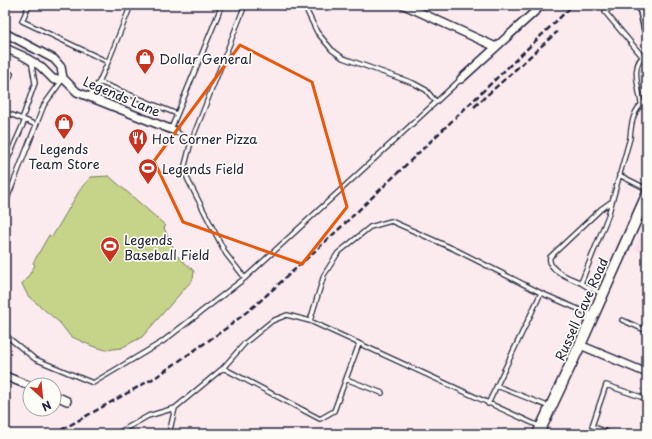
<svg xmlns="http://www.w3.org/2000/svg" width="652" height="439" font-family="'Playpen Sans',sans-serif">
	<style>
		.built { fill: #fadfea }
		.green { fill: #c5d488; stroke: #747b62 }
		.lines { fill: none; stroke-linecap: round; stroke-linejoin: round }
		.lane-casing { stroke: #22223b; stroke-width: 6 }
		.street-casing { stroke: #22223b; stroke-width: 10 }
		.secondary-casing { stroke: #22223b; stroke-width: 13 }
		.lane { stroke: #fdfcf7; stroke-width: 3.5 }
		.street { stroke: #fdfcf7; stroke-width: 7 }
		.secondary { stroke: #fdfcf7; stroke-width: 10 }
		.rail { stroke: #22223b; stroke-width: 2.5; stroke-dasharray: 6 3; stroke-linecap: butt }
		.marked { fill: none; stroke: #e8590c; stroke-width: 3; stroke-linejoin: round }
		.labels { text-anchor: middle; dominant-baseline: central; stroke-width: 3.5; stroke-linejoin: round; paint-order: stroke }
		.poi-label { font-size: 13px; fill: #22223b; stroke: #fdfcf7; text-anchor: start }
		.street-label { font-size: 13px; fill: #22223b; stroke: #fdfcf7 }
	</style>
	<rect width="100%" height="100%" fill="#fbebef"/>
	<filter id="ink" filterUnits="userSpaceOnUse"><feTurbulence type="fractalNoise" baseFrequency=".025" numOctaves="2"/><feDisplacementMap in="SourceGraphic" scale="8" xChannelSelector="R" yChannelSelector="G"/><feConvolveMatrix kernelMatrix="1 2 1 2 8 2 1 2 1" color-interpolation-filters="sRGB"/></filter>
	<g filter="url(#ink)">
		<!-- built -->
		<path class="built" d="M647,220V255L634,250Z"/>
		<!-- green -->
		<path class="green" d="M109,176L166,226L164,228L173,247L172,249L174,253L194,271L193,279L142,337L121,348L106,350L92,346L70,336L60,323L28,296L22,284L29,275L35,265L33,263L49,235L52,237L81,188L91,177Z"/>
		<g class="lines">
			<defs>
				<path id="lane" d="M29,5L22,21L108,62L99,82
					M304,5L317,32L332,50L343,58L413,83L426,90L436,102
					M614,5L605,12L642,56
					M108,62L131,5
					M5,87L11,74
					M89,96L99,82L177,114
					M641,103C639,88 629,62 647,54
					M5,112L22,119L35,83L31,60
					M23,119L36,125
					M171,129L222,5
					M175,131L191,142L184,169L188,180L226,254L245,278L461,79
					M191,142L245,5
					M5,160L7,161L25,120
					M619,175L647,189
					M5,204L44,105L63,79
					M581,283C571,278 547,271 550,257L601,209L611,202
					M603,294L589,288L581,283L608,216L630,138C631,125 633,107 647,101
					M622,320L647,331
					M310,321L324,275L338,253L370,227L391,221L454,249L541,293L592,315
					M5,335L35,359L93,383L162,342L245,278
					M223,368L320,419L334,411L359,344
					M346,379L382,393
					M497,386L550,407
					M488,404L541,293
					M116,434L148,416L175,408L223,368L245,343L272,321L287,315L310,321L541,427
					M169,434L175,408
					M611,434L592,426L606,385L647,399"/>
				<path id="street" d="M404,5L496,47
					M5,33L54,59L61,67L63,78L77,92L175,131
					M5,48L23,56L40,66L54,80L63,78
					M461,79L542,5
					M580,345L647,373
					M5,376L30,386
					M54,395L67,401"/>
				<path id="secondary" d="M642,5L647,28
					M538,434L580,345L647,195"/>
			</defs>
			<!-- lane casing -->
			<use href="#lane" class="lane-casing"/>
			<!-- street casing -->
			<use href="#street" class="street-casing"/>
			<!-- secondary casing -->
			<use href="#secondary" class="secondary-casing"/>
			<!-- lane -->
			<use href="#lane" class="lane"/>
			<!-- street -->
			<use href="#street" class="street"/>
			<!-- secondary -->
			<use href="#secondary" class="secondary"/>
			<!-- rail -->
			<path class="rail" d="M474,107L557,32
				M54,434L156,377L228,327L259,302L338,230L573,5"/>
		</g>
	</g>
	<!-- marked area -->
	<path class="marked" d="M240,45L312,82L347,207L302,264L183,222L154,161Z"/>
	<!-- icons -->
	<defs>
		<symbol id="shop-pin" viewBox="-11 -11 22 30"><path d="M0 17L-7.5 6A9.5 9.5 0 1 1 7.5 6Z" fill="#c8321e" stroke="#fdfcf7"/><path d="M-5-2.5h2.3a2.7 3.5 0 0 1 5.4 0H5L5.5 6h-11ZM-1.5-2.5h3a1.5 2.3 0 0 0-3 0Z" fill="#fff"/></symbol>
		<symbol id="restaurant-pin" viewBox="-11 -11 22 30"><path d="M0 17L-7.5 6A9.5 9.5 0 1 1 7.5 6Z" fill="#c8321e" stroke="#fdfcf7"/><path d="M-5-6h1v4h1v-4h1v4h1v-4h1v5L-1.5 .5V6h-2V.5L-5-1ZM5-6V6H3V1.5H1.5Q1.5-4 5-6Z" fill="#fff"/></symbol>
		<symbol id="stadium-pin" viewBox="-11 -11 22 30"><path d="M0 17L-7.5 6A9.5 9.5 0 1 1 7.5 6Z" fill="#c8321e" stroke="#fdfcf7"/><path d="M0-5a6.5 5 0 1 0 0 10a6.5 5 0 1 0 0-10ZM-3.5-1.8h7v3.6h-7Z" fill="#fff"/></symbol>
	</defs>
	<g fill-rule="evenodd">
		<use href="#shop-pin" x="134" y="47" width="22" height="30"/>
		<use href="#shop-pin" x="53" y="112" width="22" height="30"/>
		<use href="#restaurant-pin" x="127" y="127" width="22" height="30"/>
		<use href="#stadium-pin" x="137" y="157" width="22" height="30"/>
		<use href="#stadium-pin" x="99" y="235" width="22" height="30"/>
	</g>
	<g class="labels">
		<!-- poi labels -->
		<g class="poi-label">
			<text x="159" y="58">Dollar General</text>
			<text x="152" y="138">Hot Corner Pizza</text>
			<text x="64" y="148" text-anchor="middle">Legends<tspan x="64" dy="15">Team Store</tspan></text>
			<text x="162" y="168">Legends Field</text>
			<text x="124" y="239">Legends<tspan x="124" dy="15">Baseball Field</tspan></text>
		</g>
		<!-- street labels -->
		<g class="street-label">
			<text transform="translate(122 96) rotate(23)">Legends Lane</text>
			<text transform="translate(581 309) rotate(-66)">Russell Cave Road</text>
		</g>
	</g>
	<!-- margin -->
	<rect width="652" height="439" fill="none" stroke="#fdfcf7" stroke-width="20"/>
	<rect x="10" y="10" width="632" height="419" fill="none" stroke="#22223b" stroke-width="1.5" filter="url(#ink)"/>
	<!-- north arrow -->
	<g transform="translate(42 397) rotate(153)"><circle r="19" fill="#fdfcf7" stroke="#a5a5ac"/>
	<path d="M0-3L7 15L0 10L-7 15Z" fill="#c8321e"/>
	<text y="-6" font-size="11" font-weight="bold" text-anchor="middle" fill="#22223b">N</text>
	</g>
</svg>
